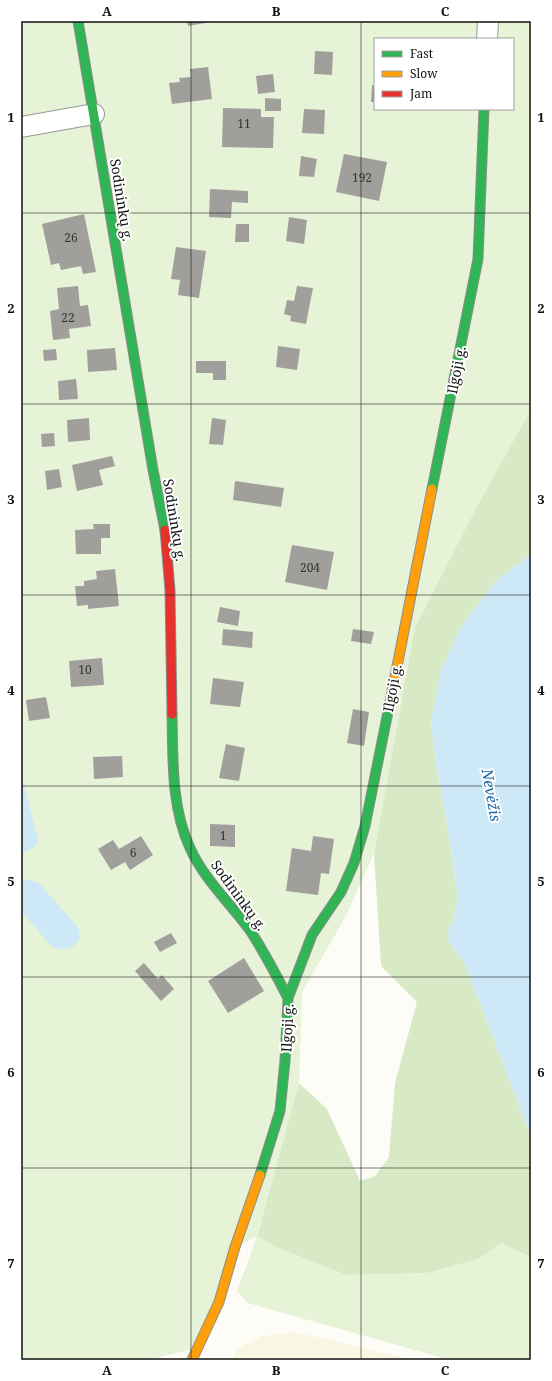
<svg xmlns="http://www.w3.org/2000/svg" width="552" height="1381" font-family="'Noto Serif',serif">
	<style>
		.farmland { fill: #f9f7e4 }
		.green { fill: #e7f3d7; fill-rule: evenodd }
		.forest { fill: #d8eac5 }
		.water { fill: #cde8f7 }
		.building { fill: #a19f9c }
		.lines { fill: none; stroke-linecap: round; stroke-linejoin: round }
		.street-casing { stroke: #979795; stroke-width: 22 }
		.fast-casing { stroke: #8e8d8b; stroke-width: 11 }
		.slow-casing { stroke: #8e8d8b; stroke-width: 11 }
		.jam-casing { stroke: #8e8d8b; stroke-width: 11 }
		.street { stroke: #fffffe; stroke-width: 20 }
		.fast { stroke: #30b455; stroke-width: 9 }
		.slow { stroke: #ff9f0a; stroke-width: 9 }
		.jam { stroke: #e5322d; stroke-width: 9 }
		.grid { fill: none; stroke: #111; stroke-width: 1; stroke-opacity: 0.55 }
		.labels { text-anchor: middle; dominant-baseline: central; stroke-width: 4; stroke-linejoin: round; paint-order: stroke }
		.number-label { font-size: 12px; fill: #353434 }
		.street-label { font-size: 14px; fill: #111; stroke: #fff }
		.water-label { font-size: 15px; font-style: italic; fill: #1768a6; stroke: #fff }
		.neatline { fill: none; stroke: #111; stroke-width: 1.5 }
		.grid-label { font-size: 13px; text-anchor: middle; font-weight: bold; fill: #111 }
	</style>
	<rect width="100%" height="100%" fill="#fdfcf7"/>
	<!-- farmland -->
	<path class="farmland" d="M295,1332L415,1360H233L237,1349L262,1336Z"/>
	<!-- green -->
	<path class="green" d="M21,21H531V409L476,508L415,627L374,853L346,916L302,992L299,1083L257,1235L276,1247L346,1275L427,1273L478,1259L501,1242L531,1257V1360H450L248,1303L237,1291L257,1236L235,1248L197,1348L148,1360H21ZM375,39H513V109H375Z"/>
	<!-- forest -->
	<path class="forest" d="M531,409V554L495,582L431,722L435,757L446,817L458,896L454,920L448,932L449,942L464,961L531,1136V1257L501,1243L478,1259L427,1273L346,1275L276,1247L257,1236L299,1083L327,1109L360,1181L375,1176L389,1157L395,1083L417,1002L381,966L374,853L415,627L476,508Z"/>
	<!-- water -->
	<path class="water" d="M531,554V1136L464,961L449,942L448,932L454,920L458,896L446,817L435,757L431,722L441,670L462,625L495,582Z
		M21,775L38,839C36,848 29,850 21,854Z
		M25,880L38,882L77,926C87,944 67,953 52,947L21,911V881Z"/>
	<!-- building -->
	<path class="building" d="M187,21H211V22L188,26Z
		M315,51L333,52L332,75L314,74Z
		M208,67L212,99L172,104L169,83L180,82L179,78L191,77L190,69Z
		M273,74L275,92L258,94L256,76Z
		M372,85H375V102H371Z
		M265,98L281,99V111H265Z
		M223,108L261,109V117H274L273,148L222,147Z
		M304,109L325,110L324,134L302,133Z
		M344,154L387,162L379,201L336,192Z
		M301,156L317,159L314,177L299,176Z
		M210,189L248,191V203L232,202L231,218L209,217Z
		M84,214L96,272L83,274L81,266L61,270L59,263L51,265L42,224Z
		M289,217L307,220L304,244L286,241Z
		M236,224H249V242H235Z
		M176,247L206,251L199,298L178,295L180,280L171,279Z
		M78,286L80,306L88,305L91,326L69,329L70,338L53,340L50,311L59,309L57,288Z
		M297,286L313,288L306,324L290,321L291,316L284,314L287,300L294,301Z
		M278,346L300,349L297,370L276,367Z
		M115,348L117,370L88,372L87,350Z
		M56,349L57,360L44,361L43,350Z
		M196,361H226V380H213V373H196Z
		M76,379L78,399L59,400L58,381Z
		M89,418L90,440L68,442L67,420Z
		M212,418L226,420L223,445L209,444Z
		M54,433L55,446L42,447L41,434Z
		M112,456L115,466L99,470L103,485L77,491L72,465Z
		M59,469L62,487L47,490L45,471Z
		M235,481L284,488L281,507L233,500Z
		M93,524H110V538H101V554H76L75,530L94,529Z
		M292,545L334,552L327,590L285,582Z
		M115,569L119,606L88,609V605L77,606L75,586H84V581L97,579L96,571Z
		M220,607L240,611L238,626L217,622Z
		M223,629L253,632L252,648L222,645Z
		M353,629L374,632L371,644L351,641Z
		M102,658L104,685L71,687L69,661Z
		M213,678L244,682L240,707L210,704Z
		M46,697L50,718L29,721L26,700Z
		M353,709L369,712L364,746L347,743Z
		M226,744L245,748L239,781L219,778Z
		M122,756L123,777L94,779L93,757Z
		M210,824L235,825V847L210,846Z
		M141,836L153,855L130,870L125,862L111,870L98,849L113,840L119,849Z
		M313,836L334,839L329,874L321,873L318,895L286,891L292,848L311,851Z
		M171,933L177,943L160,952L154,942Z
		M244,958L264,991L228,1013L208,981Z
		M144,963L158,979L162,975L174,989L161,1001L135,971Z"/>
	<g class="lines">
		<defs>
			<path id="street" d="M487,39L488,21
				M21,127L94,114"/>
			<path id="fast" d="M78,21L153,470L165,530
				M432,489L478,259L484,109
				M172,714C173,758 171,807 190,848C204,879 229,902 249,929C264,951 276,975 288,998
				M260,1175L280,1111L285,1061L288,998L312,935L341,892L354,863L365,826L390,702"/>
			<path id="slow" d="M390,702L432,489
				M192,1360L219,1302L235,1247L260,1175"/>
			<path id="jam" d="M165,530L170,590L172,714"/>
		</defs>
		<!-- street casing -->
		<use href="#street" class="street-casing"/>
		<!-- fast casing -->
		<use href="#fast" class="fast-casing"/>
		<!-- slow casing -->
		<use href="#slow" class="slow-casing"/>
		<!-- jam casing -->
		<use href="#jam" class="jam-casing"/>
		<!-- street -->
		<use href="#street" class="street"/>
		<!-- fast -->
		<use href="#fast" class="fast"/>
		<!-- slow -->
		<use href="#slow" class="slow"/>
		<!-- jam -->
		<use href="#jam" class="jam"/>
	</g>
	<!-- grid -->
	<path class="grid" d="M191,21V1360M361,21V1360M21,213H531M21,404H531M21,595H531M21,786H531M21,977H531M21,1168H531"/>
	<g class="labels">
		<!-- number labels -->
		<g class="number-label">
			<text x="244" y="123">11</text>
			<text x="362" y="177">192</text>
			<text x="71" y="237">26</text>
			<text x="68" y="317">22</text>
			<text x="310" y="567">204</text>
			<text x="85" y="669">10</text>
			<text x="223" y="835">1</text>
			<text x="133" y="852">6</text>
		</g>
		<!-- street labels -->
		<g class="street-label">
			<text transform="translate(122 200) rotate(81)">Sodininkų g.</text>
			<text transform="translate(456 370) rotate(-79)">Ilgoji g.</text>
			<text transform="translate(175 520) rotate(81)">Sodininkų g.</text>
			<text transform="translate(392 688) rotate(-79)">Ilgoji g.</text>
			<text transform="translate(239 895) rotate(54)">Sodininkų g.</text>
			<text transform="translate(287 1028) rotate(-87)">Ilgoji g.</text>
		</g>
		<!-- water labels -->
		<g class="water-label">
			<text transform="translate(492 795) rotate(80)">Nevėžis</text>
		</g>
	</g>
	<!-- border -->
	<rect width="552" height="1381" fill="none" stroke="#ffffff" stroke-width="44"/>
	<!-- legend -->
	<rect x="374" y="38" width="140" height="72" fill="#ffffff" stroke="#a0a0a0"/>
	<rect x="382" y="51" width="20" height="6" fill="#30b455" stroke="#a0a0a0"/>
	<text x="410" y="58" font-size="12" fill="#111111">Fast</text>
	<rect x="382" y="71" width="20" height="6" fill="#ff9f0a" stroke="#a0a0a0"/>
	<text x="410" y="78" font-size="12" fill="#111111">Slow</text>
	<rect x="382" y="91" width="20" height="6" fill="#e5322d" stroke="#a0a0a0"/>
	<text x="410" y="98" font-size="12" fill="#111111">Jam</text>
	<rect x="22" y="22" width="508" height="1337" class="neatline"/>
	<g class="grid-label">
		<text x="107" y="16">A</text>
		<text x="276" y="16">B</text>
		<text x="445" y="16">C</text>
		<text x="11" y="122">1</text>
		<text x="541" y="122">1</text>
		<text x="11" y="313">2</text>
		<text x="541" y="313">2</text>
		<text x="11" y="504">3</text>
		<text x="541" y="504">3</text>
		<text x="11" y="695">4</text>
		<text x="541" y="695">4</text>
		<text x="11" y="886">5</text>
		<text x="541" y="886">5</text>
		<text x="11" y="1077">6</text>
		<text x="541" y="1077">6</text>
		<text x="11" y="1268">7</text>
		<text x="541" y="1268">7</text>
		<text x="107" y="1375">A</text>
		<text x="276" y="1375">B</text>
		<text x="445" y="1375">C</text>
	</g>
</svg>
